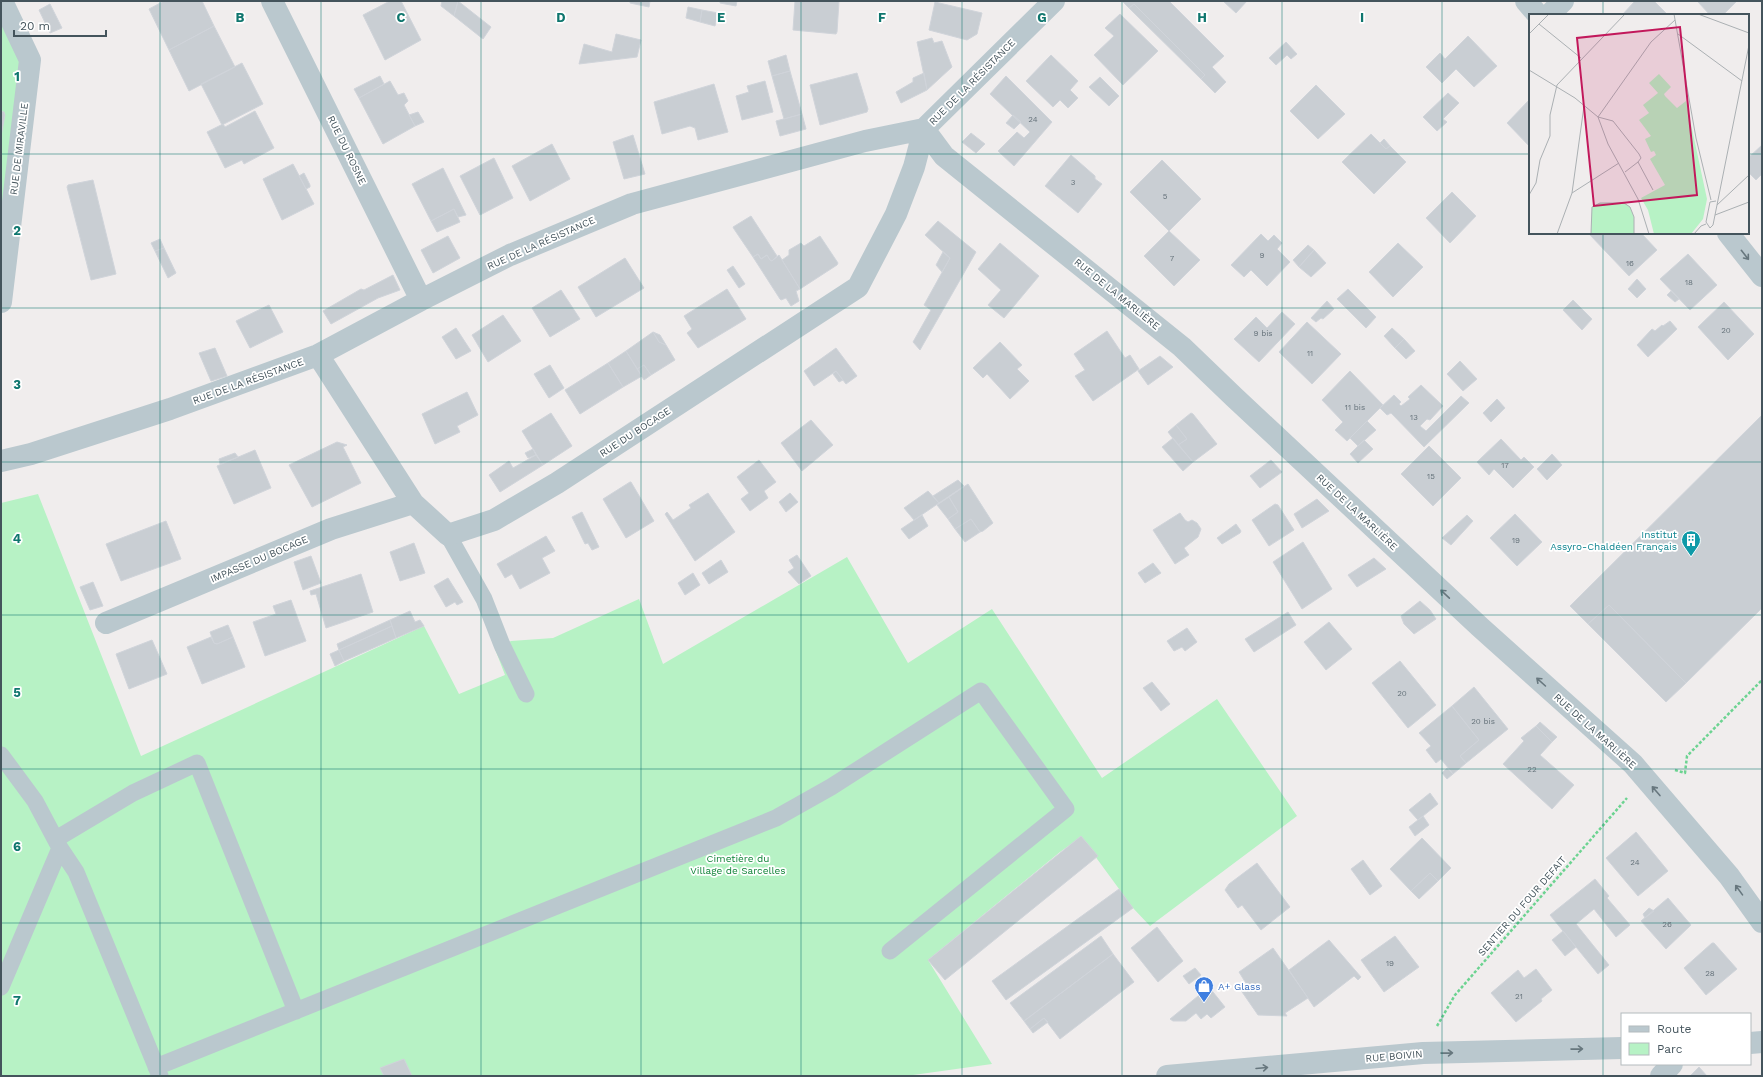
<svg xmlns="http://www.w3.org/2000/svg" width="1763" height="1077" font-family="'Work Sans',sans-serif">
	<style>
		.green { fill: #b7f2c5 }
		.building { fill: #c9ced3; stroke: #d0d4da }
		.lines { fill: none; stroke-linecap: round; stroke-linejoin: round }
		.path { stroke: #6cd391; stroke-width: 2.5; stroke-dasharray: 3 2; stroke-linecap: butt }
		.lane { stroke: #bac8ce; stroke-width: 17 }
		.street { stroke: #bac8ce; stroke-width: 22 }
		.oneway { stroke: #67777e }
		.grid { fill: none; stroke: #0f766e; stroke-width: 1; stroke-opacity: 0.55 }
		.labels { text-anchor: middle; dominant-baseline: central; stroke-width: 3.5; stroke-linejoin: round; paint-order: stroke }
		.number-label { font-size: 8px; fill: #65727a }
		.street-label { font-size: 10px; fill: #44545c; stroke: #fff }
		.culture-label { font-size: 10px; fill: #0d838f; stroke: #fff; text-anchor: end }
		.park-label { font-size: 10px; fill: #0f8337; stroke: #fff }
		.shop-label { font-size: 10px; fill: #366cbe; stroke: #fff; text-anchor: start }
		.inset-road { fill: none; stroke: #abb0b3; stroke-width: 1 }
		.view { fill: #c2185b; fill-opacity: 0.15; stroke: #c2185b; stroke-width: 2 }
		.inset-edge { fill: none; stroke: #44545c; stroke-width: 2 }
		.grid-label { font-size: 13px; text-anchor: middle; font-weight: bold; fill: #0f766e; stroke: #fff; stroke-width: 3.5; stroke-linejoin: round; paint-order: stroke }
	</style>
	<rect width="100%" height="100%" fill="#f0eded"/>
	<!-- green -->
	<path class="green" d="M1,1L30,60L1,302Z
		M38,494L141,756L424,626L459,694L505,675L495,649L511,641L553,638L639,599L663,664L847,557L908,663L992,609L1102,778L1217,699L1297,816L1150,926L1133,908L1081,837L1060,852L928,960L992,1064L906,1076H1V503Z"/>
	<!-- building -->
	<path class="building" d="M164,1H202L214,26L169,50L149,9Z
		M390,1H401L421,40L385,60L363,15Z
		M442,1H458L454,16L441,6Z
		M458,1L491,27L483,39L454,16Z
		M630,1H650L649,7L630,3Z
		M720,1H737L736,6L720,3Z
		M795,1H839L837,32L836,34L793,30Z
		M1122,1H1169L1224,56L1212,67L1226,82L1215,93L1201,79L1205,75L1134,4L1129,8Z
		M1223,1H1247L1236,13Z
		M1635,1H1654L1668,15H1622Z
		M1699,1H1737L1723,15H1710L1698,2Z
		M935,2L982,13L977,34L967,40L929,30Z
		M50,4L62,28L50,33L39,10Z
		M1134,4L1205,75L1201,79L1129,8Z
		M688,7L702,10L700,22L686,18Z
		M702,10L718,13L715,26L700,22Z
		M1120,14L1158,51L1123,85L1094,55L1114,36L1105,28Z
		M214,26L235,67L189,91L169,50Z
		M616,34L641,40L637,57L579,64L584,44L612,52Z
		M1468,36L1497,66L1474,87L1456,69L1442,83L1426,67L1440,53L1445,59Z
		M932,38L934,43L942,41L952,67L927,90L917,42Z
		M1286,42L1297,54L1291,59L1287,55L1276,65L1269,58Z
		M786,55L790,71L772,76L768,61Z
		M1051,55L1078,81L1070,90L1078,98L1068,108L1060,100L1053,107L1026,81Z
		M242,63L263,104L222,125L201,84Z
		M790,71L802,114L784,119L772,76Z
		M857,73L868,109L867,112L820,125L810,85Z
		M924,73L927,90L901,103L896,92L913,82V78Z
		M380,76L384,84L359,98L354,89Z
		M1006,76L1052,122L1014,166L998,151L1017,132L1024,138L1030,132L990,94Z
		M1100,77L1119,96L1109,106L1089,87Z
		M390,81L398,95L404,93L408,101L404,105L415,126L383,144L359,98Z
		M765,81L773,112L742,120L736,96L749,92L747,86Z
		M714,84L728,132L698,140L695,128L690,126L662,134L654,102Z
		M1316,85L1345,114L1318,139L1290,111Z
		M1448,93L1459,103L1443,119L1447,122L1437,131L1423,117Z
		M1530,99V147L1507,123Z
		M1,111L4,112L5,115L1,136Z
		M255,111L274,148L244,164L242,160L225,168L207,132L223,124L225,127Z
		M418,112L424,122L415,126L409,115Z
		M802,114L806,129L780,136L776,121Z
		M1013,115L1021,122L1014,129L1006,123Z
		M971,133L985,144L976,153L962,142Z
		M1371,134L1386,149L1390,146L1406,162L1374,194L1342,162Z
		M633,135L645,174L624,179L613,142Z
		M1384,139L1390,146L1386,149L1380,143Z
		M552,144L570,179L530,201L512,166Z
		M1762,145V174L1756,180L1748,172V158Z
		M1071,155L1095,176V179L1102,184L1078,213L1045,186Z
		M494,158L513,198L480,215L460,176Z
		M1162,160L1201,199L1169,231L1130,192Z
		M293,164L314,204L282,220L263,179Z
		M443,168L466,215L458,217L454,209L431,221L412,184Z
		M304,173L310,185V187L306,189L299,176Z
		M93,180L116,274L91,280L67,187L68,185Z
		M1452,192L1476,216L1450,243L1426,218Z
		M454,209L460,222L437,232L431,221Z
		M751,216L777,256L772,261L770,260L767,255L761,259L758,254L753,257L734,229L733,227Z
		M938,221L976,252L920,350L913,342L931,310L924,305L950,258L925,235Z
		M1169,231L1200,260L1174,286L1144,256Z
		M1593,233H1641L1657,250L1629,276L1590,235Z
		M1261,234L1268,241L1274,235L1282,243L1277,249L1290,262L1267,286L1251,270L1244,277L1231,265Z
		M448,236L460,258L433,273L421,250Z
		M820,236L838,263L837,265L800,289L782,260L789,255V250L801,243L804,246Z
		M160,239L164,248L155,251L151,243Z
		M1000,243L1039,276L1004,318L988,305L1001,290L978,269Z
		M1398,243L1423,267L1393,297L1369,272Z
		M1308,245L1314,250L1299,267L1293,260Z
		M164,248L176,273L168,278L155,251Z
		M1314,250L1326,263L1311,277L1299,267Z
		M943,252L950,258L942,272L936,265Z
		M758,254L761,259L767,255L770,260L772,261L779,255L800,289L796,291L799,301L791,306L786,298L781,300L780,299L753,257Z
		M1688,254L1717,285L1690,310L1660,279Z
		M625,258L644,288L596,317L578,287Z
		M733,266L745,284L739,288L727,270Z
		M393,275L400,290L378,298L331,324L323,311L361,289L364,290Z
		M1637,279L1646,289L1637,298L1628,289Z
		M727,289L746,319L698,348L687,333L692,329L684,316Z
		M1348,289L1376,317L1366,328L1337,299Z
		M561,290L580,319L550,337L532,308Z
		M1671,291L1679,299L1675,302L1667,295Z
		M1573,300L1592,319L1582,330L1563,310Z
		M1327,301L1334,309L1323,319L1321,318L1316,322L1311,318Z
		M1724,302L1754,334L1728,360L1698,327Z
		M269,305L283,332L250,348L236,321Z
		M1282,312L1295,324L1259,362L1234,339L1256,317L1267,328Z
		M503,315L521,341L488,362L472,335Z
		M1670,321L1677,329L1648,357L1637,345L1652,329L1655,331L1662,325L1663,326Z
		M1307,322L1341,354L1312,384L1279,352Z
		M456,328L471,351L456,359L442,337Z
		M1392,328L1404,339L1395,348L1384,336Z
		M1107,331L1125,358L1130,355L1139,369L1093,401L1075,376L1085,370L1074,354Z
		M653,332L659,342L666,345L675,360L651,375L644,365L637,369L626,351Z
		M653,332L660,335L666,345L659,342Z
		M1404,339L1415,351L1406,359L1395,348Z
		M1000,342L1022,365L1017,369L1029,381L1010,399L987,374L983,378L973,368Z
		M215,348L227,376L211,381L199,353Z
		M836,348L857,376L846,384L836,371L814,386L804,371Z
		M626,351L642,376L623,387L608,363Z
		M1160,356L1173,367L1148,385L1138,371Z
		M1460,361L1477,379L1463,391L1447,374Z
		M608,363L623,387L580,414L565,390Z
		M550,365L564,388L549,398L534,374Z
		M644,365L651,375L644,380L637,369Z
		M836,371L843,380L839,382L833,374Z
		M1350,371L1383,405L1347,441L1335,430L1343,422L1322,400Z
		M1421,385L1443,406L1430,420L1427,419L1420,426L1426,431L1461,396L1469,403L1424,447L1391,413L1387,415L1380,408L1394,395L1401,402L1399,404L1401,406L1410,399L1408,397Z
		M467,392L478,415L457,426L460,432L435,444L422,414Z
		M1497,399L1505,408L1491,422L1483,413Z
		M551,413L572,446L543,465L522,431Z
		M1191,413L1193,414L1217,444L1193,462L1178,445L1187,439L1176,425Z
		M1762,415V608L1686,683L1609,605L1588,624L1570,606Z
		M811,420L833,445L802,471L781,443Z
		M1367,421L1376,430L1358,446L1350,438Z
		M1176,425L1187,439L1178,445L1168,432Z
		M1173,438L1193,462L1183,471L1162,447Z
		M1501,439L1521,460L1524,457L1534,467L1513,488L1494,469L1489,475L1477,462Z
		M1364,440L1373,449L1358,463L1350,454Z
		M337,442L347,445L343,447L361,483L312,507L289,465Z
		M1429,446L1461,478L1433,506L1401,474Z
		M533,449L536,455L528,458L525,453Z
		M255,450L271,488L234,504L217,466Z
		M235,453L238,457L220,464L219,459Z
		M1552,454L1562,465L1547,480L1537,469Z
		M536,455L543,465L500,492L489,475L509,461L513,468Z
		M759,460L776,482L764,491L768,498L750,511L741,499L749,493L737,477Z
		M1271,460L1282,472L1260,488L1250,476Z
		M958,480L964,486L939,503L933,496Z
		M630,482H631L654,521L626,538L603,499Z
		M968,484L993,523L983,531L980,532L971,519L955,529L948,519L958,512L949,497Z
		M928,491L939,503L914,520L904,508Z
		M708,493L735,532L695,561L665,514L667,512L673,520L691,508L689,505Z
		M790,493L798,502L786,512L779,502Z
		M949,497L958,512L948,519L937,505Z
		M1317,499L1329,511L1302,528L1294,514Z
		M1275,504L1278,505L1294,530L1269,546L1252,520Z
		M582,512L599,547L592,550L588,543L585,544L572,517Z
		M1180,513L1185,520L1188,522L1192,520L1197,523L1201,529L1198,537L1184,548L1189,555L1175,564L1153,530Z
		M1515,514L1542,542L1517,566L1490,538Z
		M922,515L928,526L909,539L901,529Z
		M1467,515L1473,521L1451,545L1442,538Z
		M971,519L980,532L965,542L955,529Z
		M166,521L181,559L121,581L106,544Z
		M1236,524L1241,531L1240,533L1222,544L1217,538Z
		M546,536L555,551L542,558L550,573L520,589L512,574L505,578L497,564Z
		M1303,542L1332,589L1302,609L1273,562Z
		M414,543L425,573L400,581L390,552Z
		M797,555L811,576L799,584L788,572L794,568L789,560Z
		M311,556L321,583L303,590L294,562Z
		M1374,558L1386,569L1357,587L1348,575Z
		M721,560L728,572L709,584L702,573Z
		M1153,563L1161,573L1145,583L1138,573Z
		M693,573L700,585L685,595L678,583Z
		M361,574L373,612L326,628L316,594L311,595L310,591Z
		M448,578L463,602L457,605L455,602L446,607L434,586Z
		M93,582L103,606L90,610L80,587Z
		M291,600L306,641L265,656L253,622L276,614L273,606Z
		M1420,601L1430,610L1436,619L1414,634L1404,624L1401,616Z
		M1609,605L1686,683L1666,702L1588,624Z
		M410,611L415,622L420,620L424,626L396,638L390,620Z
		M1288,612L1296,625L1254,652L1245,639Z
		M390,620L392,626L339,650L337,644Z
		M1329,622L1352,649L1326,670L1304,642Z
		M228,625L233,637L217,644L214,643L210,632Z
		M392,626L396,638L344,661L339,650Z
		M1187,628L1197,642L1185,651L1182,647L1174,651L1167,641Z
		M211,637L214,643L217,644L233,637L245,667L202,684L187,647Z
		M152,640L167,674L129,689L116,654Z
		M339,650L344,661L335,666L330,654Z
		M1400,661L1436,705L1408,728L1372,683Z
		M1152,682L1170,704L1161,711L1143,688Z
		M1474,687L1508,729L1466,763L1460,756L1479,740L1452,706Z
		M1452,706L1479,740L1460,756L1466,763L1453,774L1441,759L1436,763L1426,750L1431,746L1419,733Z
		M1540,722L1557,737L1552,742L1536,726Z
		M1536,726L1552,742L1540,755L1574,785L1552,809L1503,764L1524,741L1521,738Z
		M1447,768L1453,774L1447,779L1442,773Z
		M1430,793L1438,804L1418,820L1409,810Z
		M1423,816L1429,825L1415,836L1409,827Z
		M1636,832L1668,871L1638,896L1606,858Z
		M1081,836L1098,856L945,980L928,960Z
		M1422,838L1451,868L1438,881L1430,873L1411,891L1390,869Z
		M1363,860L1382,886L1370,895L1351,869Z
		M1257,863L1290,907L1261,930L1242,905L1238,908L1225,890L1229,884Z
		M1430,873L1438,881L1419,899L1411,891Z
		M1595,879L1609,896L1607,898L1630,925L1616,937L1594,909L1576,924L1609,965L1598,974L1550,915Z
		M1119,889L1133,908L1006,1000L992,981Z
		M1668,898L1691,925L1666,949L1641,921Z
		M1649,908L1654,911L1645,918L1643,914Z
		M1157,927L1183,961L1158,982L1131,948Z
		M1563,931L1576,947L1565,956L1552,940Z
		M1101,936L1113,954L1024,1021L1010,1003Z
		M1395,936L1419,967L1384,992L1361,960Z
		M1329,940L1361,977L1358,980L1354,976L1314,1007L1289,970Z
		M1712,943H1714L1737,969L1706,995L1684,968Z
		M1273,948L1308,998L1285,1013L1287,1016L1258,1015L1240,989L1247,985L1239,972Z
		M1113,954L1134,982L1060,1039L1044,1018L1030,1029L1024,1021Z
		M1195,968L1201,975L1189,984L1183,976Z
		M1536,969L1552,990L1541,999L1542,1001L1516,1022L1491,993L1518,970L1524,978Z
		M1209,987L1225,1007L1211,1018L1207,1014L1201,1019L1196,1013L1186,1021H1173L1170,1019Z
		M1044,1018L1048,1022L1033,1033L1030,1029Z
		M404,1059L412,1076H384L380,1068Z
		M1699,1067L1707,1076H1690Z"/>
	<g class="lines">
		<!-- path -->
		<path class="path" d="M1675,770L1685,773L1687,756L1762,680
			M1437,1026L1455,995L1627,798"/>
		<!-- lane -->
		<path class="lane" d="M448,535L484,599L502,645L526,694
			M1,755L35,801L60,848L1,987
			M56,839L133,793L197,763L296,1011
			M60,848L76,872L160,1076
			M156,1067L776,818L831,787L981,691L1066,809L890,951"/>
		<!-- street -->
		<path class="street" d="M272,1L421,300
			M1526,1L1538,15
			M1549,15L1563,1
			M924,129L944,156L1182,347L1234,397L1480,627L1633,764L1729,876L1762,922
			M1728,233L1762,276
			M1,302L30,60L2,1
			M318,355L413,503L448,535L494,520L557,483L858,287L896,214L914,167L924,129
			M1,461L31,454L170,409L318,355L421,300L510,255L632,204L865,141L924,129L1054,1
			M106,623L331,529L413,503
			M1750,1043L1762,1042
			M1167,1076L1423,1053L1622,1048
			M1661,1076L1672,1064"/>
	</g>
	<!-- one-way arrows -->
	<defs><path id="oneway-shaft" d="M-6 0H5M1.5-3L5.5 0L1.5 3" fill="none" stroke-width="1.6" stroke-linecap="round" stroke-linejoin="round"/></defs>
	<g class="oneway">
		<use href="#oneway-shaft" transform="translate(1745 255) rotate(52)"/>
		<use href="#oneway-shaft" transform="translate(1445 594) rotate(-137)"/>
		<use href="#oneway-shaft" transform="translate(1541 682) rotate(-138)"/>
		<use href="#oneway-shaft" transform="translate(1656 791) rotate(-131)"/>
		<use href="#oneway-shaft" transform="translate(1739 890) rotate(-126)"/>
		<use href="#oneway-shaft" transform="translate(1577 1049) rotate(-1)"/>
		<use href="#oneway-shaft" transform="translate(1447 1053) rotate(-1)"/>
		<use href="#oneway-shaft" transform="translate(1262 1068) rotate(-5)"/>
	</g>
	<!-- grid -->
	<path class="grid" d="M160,1V1076M321,1V1076M481,1V1076M641,1V1076M801,1V1076M962,1V1076M1122,1V1076M1282,1V1076M1442,1V1076M1603,1V15M1,154H1530M1748,154H1762M1603,233V1076M1,308H1762M1,462H1762M1,615H1762M1,769H1762M1,923H1762"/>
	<!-- icons -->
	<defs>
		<symbol id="building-pin" viewBox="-11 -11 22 30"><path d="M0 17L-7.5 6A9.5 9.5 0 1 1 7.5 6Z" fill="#0f9aa8" stroke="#fff"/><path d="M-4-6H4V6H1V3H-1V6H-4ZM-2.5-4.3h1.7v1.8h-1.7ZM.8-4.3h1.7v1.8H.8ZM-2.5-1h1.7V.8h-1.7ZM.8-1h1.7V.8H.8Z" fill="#fff"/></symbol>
		<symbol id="shop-pin" viewBox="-11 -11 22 30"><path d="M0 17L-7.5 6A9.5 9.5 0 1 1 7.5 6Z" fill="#3f7fe0" stroke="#fff"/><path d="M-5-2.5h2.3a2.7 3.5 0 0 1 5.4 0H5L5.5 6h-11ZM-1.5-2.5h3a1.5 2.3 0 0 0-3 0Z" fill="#fff"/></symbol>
	</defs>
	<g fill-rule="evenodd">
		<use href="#building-pin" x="1680" y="529" width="22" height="30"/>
		<use href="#shop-pin" x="1193" y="975" width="22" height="30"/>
	</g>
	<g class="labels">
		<!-- number labels -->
		<g class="number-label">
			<text x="1033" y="119">24</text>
			<text x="1073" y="182">3</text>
			<text x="1165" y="196">5</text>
			<text x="1262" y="255">9</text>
			<text x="1172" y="258">7</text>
			<text x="1630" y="263">16</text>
			<text x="1689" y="282">18</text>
			<text x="1726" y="330">20</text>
			<text x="1263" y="333">9 bis</text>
			<text x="1310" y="353">11</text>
			<text x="1355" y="407">11 bis</text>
			<text x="1414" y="417">13</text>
			<text x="1505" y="465">17</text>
			<text x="1431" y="476">15</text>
			<text x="1516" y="540">19</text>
			<text x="1402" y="693">20</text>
			<text x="1483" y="721">20 bis</text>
			<text x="1532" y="769">22</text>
			<text x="1635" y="862">24</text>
			<text x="1667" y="924">26</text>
			<text x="1390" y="963">19</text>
			<text x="1710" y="973">28</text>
			<text x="1519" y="996">21</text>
		</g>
		<!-- street labels -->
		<g class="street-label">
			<text transform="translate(972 82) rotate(-45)">RUE DE LA RÉSISTANCE</text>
			<text transform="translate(19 149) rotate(-83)">RUE DE MIRAVILLE</text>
			<text transform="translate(347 150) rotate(64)">RUE DU ROSNE</text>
			<text transform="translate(541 243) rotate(-24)">RUE DE LA RÉSISTANCE</text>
			<text transform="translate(1117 294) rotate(39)">RUE DE LA MARLIÈRE</text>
			<text transform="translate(248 381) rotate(-20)">RUE DE LA RÉSISTANCE</text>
			<text transform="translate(635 432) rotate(-33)">RUE DU BOCAGE</text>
			<text transform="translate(1357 512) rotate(43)">RUE DE LA MARLIÈRE</text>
			<text transform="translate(259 559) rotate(-23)">IMPASSE DU BOCAGE</text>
			<text transform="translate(1595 731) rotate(42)">RUE DE LA MARLIÈRE</text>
			<text transform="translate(1522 906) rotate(-49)">SENTIER DU FOUR DEFAIT</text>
			<text transform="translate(1394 1056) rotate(-5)">RUE BOIVIN</text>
		</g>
		<!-- culture labels -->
		<g class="culture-label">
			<text x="1677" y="534">Institut<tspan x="1677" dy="12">Assyro-Chaldéen Français</tspan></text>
		</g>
		<!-- park labels -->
		<g class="park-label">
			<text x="738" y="858">Cimetière du<tspan x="738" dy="12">Village de Sarcelles</tspan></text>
		</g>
		<!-- shop labels -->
		<g class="shop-label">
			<text x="1218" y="986">A+ Glass</text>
		</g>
	</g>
	<!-- overview -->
	<g transform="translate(1529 14)">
		<rect width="220" height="220" fill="#f0eded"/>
		<path d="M130,60L142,73L135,80L136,82L148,94L157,87L178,185L174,205L162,220H125L119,196L112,184L136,171L121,145L127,141L125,137L122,138L116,125L122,122L110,106L120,99L114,91L129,79L120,69ZM71,189H95L101,193L105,203V220H62L63,193Z" fill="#b7f2c5"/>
		<path class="inset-road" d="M145,0L167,124L182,186M169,0L220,19M10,10L52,44M0,20L20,0M149,20L213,67M0,56L46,84L69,103L79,130L109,185L120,220M69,103L122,28L146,6M69,103L84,107L110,140L112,144L109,148L96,158M109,148L124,176M43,179L90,149M0,181L7,169L11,146L21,122V101L28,71L96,0M188,191L220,161M186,201L220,188M181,214L184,211L220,31M181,214L177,208L181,188L187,187M28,220L43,179L55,92M62,220L63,193L71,189H95L101,193L105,203V220M165,220L172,212L177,210"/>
		<path class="view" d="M151,13L168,181L65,192L48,24Z"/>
		<rect width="220" height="220" class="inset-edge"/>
	</g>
	<g class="grid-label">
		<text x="240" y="22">B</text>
		<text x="401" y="22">C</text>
		<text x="561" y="22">D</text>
		<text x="721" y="22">E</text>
		<text x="882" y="22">F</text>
		<text x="1042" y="22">G</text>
		<text x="1202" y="22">H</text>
		<text x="1362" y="22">I</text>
		<text x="17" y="81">1</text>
		<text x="17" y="235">2</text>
		<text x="17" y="389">3</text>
		<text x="17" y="543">4</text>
		<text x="17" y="697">5</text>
		<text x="17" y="851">6</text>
		<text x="17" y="1005">7</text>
	</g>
	<!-- border -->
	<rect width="1763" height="1077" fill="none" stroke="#44545c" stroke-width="4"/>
	<!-- legend -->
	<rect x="1621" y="1013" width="130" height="52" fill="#ffffff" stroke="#b4bbbe"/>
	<rect x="1629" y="1026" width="20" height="6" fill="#bac8ce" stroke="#b4bbbe"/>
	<text x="1657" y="1033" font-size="12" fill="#44545c">Route</text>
	<rect x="1629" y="1043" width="20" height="12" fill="#b7f2c5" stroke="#b4bbbe"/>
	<text x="1657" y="1053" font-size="12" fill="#44545c">Parc</text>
	<!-- scale -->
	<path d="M14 30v6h92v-6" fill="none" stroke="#44545c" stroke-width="2"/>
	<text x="20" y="30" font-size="12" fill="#44545c" stroke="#ffffff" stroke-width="3" paint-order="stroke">20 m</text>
</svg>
